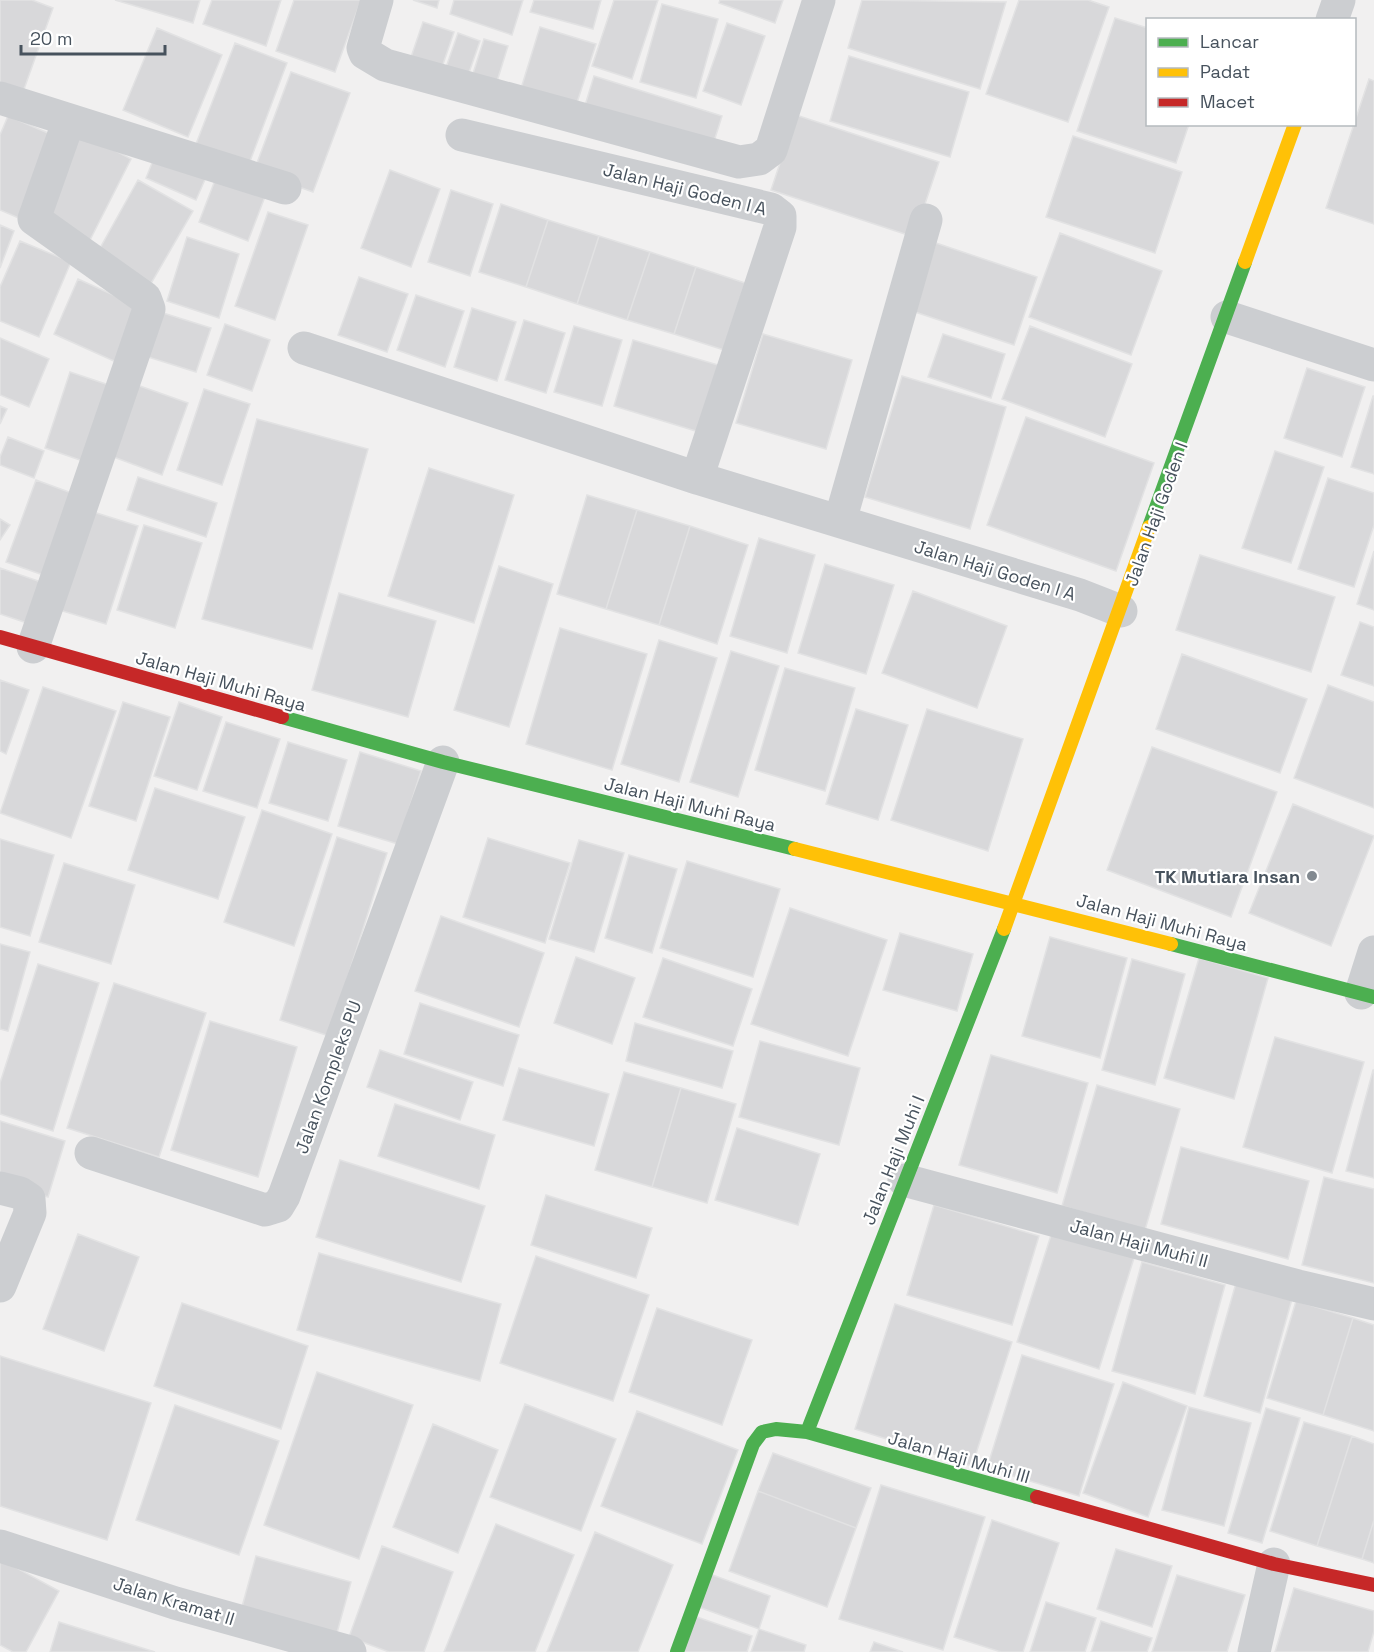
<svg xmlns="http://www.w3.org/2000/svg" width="1374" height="1652" font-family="'Space Grotesk',sans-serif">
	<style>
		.building { fill: #d8d8da; stroke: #e2e2e3; stroke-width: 1.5 }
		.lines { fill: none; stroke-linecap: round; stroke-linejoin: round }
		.street { stroke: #ccced1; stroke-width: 33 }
		.fast { stroke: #4caf50; stroke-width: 14 }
		.slow { stroke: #ffc107; stroke-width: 14 }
		.jam { stroke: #c62828; stroke-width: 14 }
		.poi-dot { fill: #828990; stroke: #fff; stroke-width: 2 }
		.labels { text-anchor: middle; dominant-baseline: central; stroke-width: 4.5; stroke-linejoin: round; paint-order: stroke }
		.street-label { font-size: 18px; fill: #47525d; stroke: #fff }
		.poi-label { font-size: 18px; font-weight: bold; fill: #47525d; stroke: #fff; text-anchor: end }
	</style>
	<rect width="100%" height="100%" fill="#f1f0f0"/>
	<!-- building -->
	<path class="building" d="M0,0H32L53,8L23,92L0,83Z
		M115,0H200L193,23Z
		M212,0H281L266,46L203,24Z
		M294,0H361L335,72L276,51Z
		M413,0H439L437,8Z
		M454,0H523L512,35L450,14Z
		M534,0H601L593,29L530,12Z
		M614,0H658L632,79L592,66Z
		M720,0H783L775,23L719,3Z
		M862,0L1006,2L980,89L848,48Z
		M1019,0H1088L1109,7L1068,122L986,94Z
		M662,4L718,19L696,98L640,82Z
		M1115,18L1148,28V124H1189L1176,163L1077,131Z
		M423,22L454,32L440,73L409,63Z
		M727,23L765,36L741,105L703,91Z
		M540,27L596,44L574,112L519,95Z
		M157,28L222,55L188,137L123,110Z
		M458,33L480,41L465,84L443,76Z
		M484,39L508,46L494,91L470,83Z
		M235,43L287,63L249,164L196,144Z
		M849,56L969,92L950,157L830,121Z
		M291,72L350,93L313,192L254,171Z
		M594,76L722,116L711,151L583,112Z
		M1369,79L1374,81V224L1326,208Z
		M796,115L939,162L914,237L771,190Z
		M8,116L55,136L21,219L0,210V135Z
		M82,133L131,159L88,244L38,218Z
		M1073,136L1182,172L1155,253L1046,217Z
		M156,153L207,175L196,200L146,178Z
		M390,170L440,189L411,267L361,248Z
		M217,175L266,194L248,241L199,222Z
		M138,180L193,211L149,287L95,257Z
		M451,190L493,204L470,276L428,262Z
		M501,204L548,220L526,287L479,272Z
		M268,212L308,225L275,320L235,306Z
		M548,220L599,236L577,304L526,287Z
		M0,225L14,231L0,268Z
		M1060,233L1162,271L1131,355L1029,317Z
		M599,236L650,252L627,320L577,304Z
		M187,237L239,254L219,318L167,301Z
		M20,241L71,262L39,337L0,321V287Z
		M936,243L1037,277L1014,345L912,311Z
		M650,252L696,267L674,334L627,320Z
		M696,267L745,283L724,350L674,334Z
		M359,277L408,294L387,352L338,335Z
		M78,279L140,307L116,362L54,334Z
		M416,295L464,311L445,367L397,350Z
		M472,308L516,322L497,381L454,367Z
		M160,312L211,328L196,372L145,356Z
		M524,320L565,333L546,393L505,380Z
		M225,324L270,340L252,391L207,375Z
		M574,326L622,340L602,406L554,392Z
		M1030,326L1132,364L1105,437L1002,399Z
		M763,334L852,360L826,449L736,423Z
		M943,334L1005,354L991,398L928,377Z
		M0,338L49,359L29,407L0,395Z
		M633,340L718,365L699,432L614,406Z
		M1307,368L1365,387L1342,457L1284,438Z
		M70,372L109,385L83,461L45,448Z
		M902,376L1006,407L970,529L865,497Z
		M137,385L188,403L162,475L111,456Z
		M204,389L250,404L222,485L177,470Z
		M1373,396H1374V474L1351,467Z
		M0,406L7,409L0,424Z
		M1026,417L1154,463L1116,571L987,525Z
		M257,419L368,449L312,649L202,619Z
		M8,437L44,451L34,478L0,465V457Z
		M1275,451L1324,467L1291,563L1242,548Z
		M429,468L514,495L474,623L388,596Z
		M138,477L217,503L206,537L127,510Z
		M1328,478L1374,493V525L1354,587L1298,569Z
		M36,480L77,495L49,577L6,562Z
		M587,495L637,510L606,609L557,594Z
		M87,510L138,526L106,624L56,609Z
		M637,510L690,526L659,625L606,609Z
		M0,519L10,525L0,540Z
		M144,525L202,543L175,628L117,610Z
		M690,526L748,545L717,644L659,625Z
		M759,538L815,555L787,653L730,636Z
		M1374,551V610L1357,604Z
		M1200,555L1335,597L1311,672L1176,630Z
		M825,564L894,585L866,674L798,653Z
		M499,566L553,584L509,727L454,710Z
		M0,568L41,582L27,623L0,614Z
		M913,591L1007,626L977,708L882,673Z
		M339,593L436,621L408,717L312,690Z
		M1360,622L1374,627V686L1341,675Z
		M560,628L647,654L612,770L526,744Z
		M659,640L717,658L679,782L621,764Z
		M731,651L779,666L738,797L690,782Z
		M1182,654L1307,699L1280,773L1156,729Z
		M785,668L855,688L825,791L755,770Z
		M0,680L29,690L6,754L0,751Z
		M1328,685L1374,702V808L1294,778Z
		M43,687L116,711L71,838L0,813Z
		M123,702L170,717L136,821L89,806Z
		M179,702L222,717L197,790L154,776Z
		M856,709L908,725L878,820L826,804Z
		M927,709L1023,739L988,851L891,820Z
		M226,722L280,739L257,808L203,791Z
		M288,742L347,760L328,821L269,803Z
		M1152,747L1277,792L1231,917L1107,870Z
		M360,752L421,771L398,844L338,826Z
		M155,788L245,817L218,899L128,870Z
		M1293,804L1374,836L1331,946L1249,913Z
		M262,810L332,834L294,946L224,922Z
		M337,837L387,853L329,1036L280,1020Z
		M488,838L570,863L545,943L463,917Z
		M0,839L54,855L30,936L0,927Z
		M579,840L624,853L594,952L549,939Z
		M629,855L677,869L652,953L605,938Z
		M687,861L780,889L753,977L660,948Z
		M64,863L135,885L111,964L39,942Z
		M790,908L887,940L848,1056L751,1024Z
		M441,916L544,953L519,1027L415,991Z
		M900,933L973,954L957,1011L883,990Z
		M1050,937L1127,958L1100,1058L1022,1036Z
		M0,944L30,952L8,1031L0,1029Z
		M576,957L635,978L612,1044L554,1023Z
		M663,958L752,989L733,1046L643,1017Z
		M1199,958L1268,978L1234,1099L1164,1078Z
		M1132,959L1185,974L1155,1085L1102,1070Z
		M38,964L99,983L53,1131L0,1114V1083Z
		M114,983L206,1013L159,1157L67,1128Z
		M420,1003L519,1035L503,1086L404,1054Z
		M210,1021L297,1047L258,1177L171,1150Z
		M635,1023L733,1051L722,1088L626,1061Z
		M1275,1037L1364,1062L1332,1173L1243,1147Z
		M760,1041L860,1068L839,1145L739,1117Z
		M380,1050L473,1082L460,1120L367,1087Z
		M991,1055L1088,1083L1057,1193L959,1165Z
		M519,1068L609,1094L594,1146L503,1120Z
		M1373,1070H1374V1178L1346,1171Z
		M624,1072L681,1088L652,1187L595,1170Z
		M1097,1085L1180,1109L1145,1230L1062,1206Z
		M681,1088L736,1104L707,1203L652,1187Z
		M395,1104L495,1135L479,1189L378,1156Z
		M0,1121L65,1141L48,1197L0,1182Z
		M737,1128L820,1154L798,1225L715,1200Z
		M1181,1147L1309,1181L1288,1259L1161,1224Z
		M340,1160L485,1206L461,1282L316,1237Z
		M1324,1177L1374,1189V1283L1302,1265Z
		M546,1195L652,1228L636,1278L531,1245Z
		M934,1205L1039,1236L1012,1325L907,1295Z
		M1053,1229L1135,1255L1099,1369L1017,1342Z
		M78,1234L139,1257L104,1351L43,1329Z
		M319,1253L501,1304L480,1381L297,1330Z
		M536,1256L649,1295L613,1401L500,1363Z
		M1142,1262L1225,1285L1195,1394L1112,1371Z
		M1236,1283L1292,1299L1260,1413L1204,1396Z
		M1296,1301L1353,1318L1323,1415L1267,1398Z
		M182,1303L308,1346L281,1429L154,1386Z
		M895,1304L1012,1342L972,1466L855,1429Z
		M657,1308L752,1340L722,1425L629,1392Z
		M1353,1318L1374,1325V1431L1323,1415Z
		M1022,1355L1114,1384L1079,1496L987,1468Z
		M0,1356L151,1403L107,1540L0,1506Z
		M317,1372L413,1405L359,1559L264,1525Z
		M1123,1382L1187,1406L1148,1517L1083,1493Z
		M525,1404L616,1439L581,1531L490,1497Z
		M175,1405L279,1441L239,1555L136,1520Z
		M1189,1407L1251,1423L1224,1526L1162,1510Z
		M1266,1408L1300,1418L1262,1543L1228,1533Z
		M637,1411L738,1450L702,1544L601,1506Z
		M1304,1422L1352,1436L1317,1546L1270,1531Z
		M433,1424L498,1450L458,1553L393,1527Z
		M1352,1436L1374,1444V1520L1362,1559L1317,1546Z
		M773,1453L871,1488L856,1528L758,1491Z
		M881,1485L985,1517L943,1650L839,1619Z
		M758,1491L856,1528L827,1607L729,1571Z
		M992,1520L1059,1543L1023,1652H1001L954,1637Z
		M1374,1520V1563L1362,1559Z
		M496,1524L574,1555L535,1652H444Z
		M595,1532L673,1565L638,1652H547Z
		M382,1546L453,1572L424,1652H389L349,1637Z
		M1116,1549L1172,1566L1152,1627L1097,1609Z
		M256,1556L351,1582L335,1640L240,1614Z
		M0,1559L59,1591L26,1652H13L0,1645Z
		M707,1573L770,1596L759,1629L696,1606Z
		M1177,1575L1245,1595L1227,1652H1152Z
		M1294,1588L1374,1611V1631L1368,1652H1275Z
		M1046,1602L1096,1618L1085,1652H1030Z
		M694,1616L752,1636L747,1652H682Z
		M1101,1621L1152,1638L1147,1652H1091Z
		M59,1622L155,1652H50Z
		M759,1629L806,1645L804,1652H751Z
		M874,1642L903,1652H870Z"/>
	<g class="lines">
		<!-- street -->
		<path class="street" d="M377,0L363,48L365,53L385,65L739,162L759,159L771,150L819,0
			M1332,20L1339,0
			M0,98L285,188
			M462,135L771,209L780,216V227L697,478
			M1227,317L1374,365
			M304,348L697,478L1080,595L1121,611
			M840,521L926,220
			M33,647L149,309L145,298L34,219L69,120
			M1361,993L1374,952
			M91,1153L265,1210L278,1206L284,1196L443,762
			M904,1180L1298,1286L1374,1304
			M0,1188L20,1193L29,1199L30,1213L0,1286
			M0,1546L175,1603L350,1652
			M1254,1652L1274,1564"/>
		<!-- fast -->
		<path class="fast" d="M1149,527L1245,262
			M282,717L443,762L795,849
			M1171,944L1374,997
			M807,1432L1004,929
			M677,1652L753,1444L762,1432L776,1429L807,1432L1037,1497"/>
		<!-- slow -->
		<path class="slow" d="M1245,262L1295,124
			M795,849L1171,944
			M1004,929L1149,527"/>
		<!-- jam -->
		<path class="jam" d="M0,637L282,717
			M1037,1497L1274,1564L1374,1585"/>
	</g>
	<!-- markers -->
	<circle class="poi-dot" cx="1312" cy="876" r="6"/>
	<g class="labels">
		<!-- street labels -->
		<g class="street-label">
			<text transform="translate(685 189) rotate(14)">Jalan Haji Goden I A</text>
			<text transform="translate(1156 514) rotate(-70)">Jalan Haji Goden I</text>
			<text transform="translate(995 570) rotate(17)">Jalan Haji Goden I A</text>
			<text transform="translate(221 681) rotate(16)">Jalan Haji Muhi Raya</text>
			<text transform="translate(690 804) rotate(14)">Jalan Haji Muhi Raya</text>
			<text transform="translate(1162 922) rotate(15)">Jalan Haji Muhi Raya</text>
			<text transform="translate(328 1077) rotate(-70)">Jalan Kompleks PU</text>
			<text transform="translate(893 1160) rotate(-68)">Jalan Haji Muhi I</text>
			<text transform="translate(1139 1243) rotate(15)">Jalan Haji Muhi II</text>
			<text transform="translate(959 1457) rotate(16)">Jalan Haji Muhi III</text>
			<text transform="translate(174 1601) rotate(17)">Jalan Kramat II</text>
		</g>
		<!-- poi labels -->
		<g class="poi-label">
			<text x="1300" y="876">TK Mutiara Insan</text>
		</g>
	</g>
	<!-- legend -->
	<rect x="1146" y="18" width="210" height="108" fill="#ffffff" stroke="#b5babe" stroke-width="1.5"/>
	<rect x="1158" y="38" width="30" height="9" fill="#4caf50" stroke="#b5babe" stroke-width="1.5"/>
	<text x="1200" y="48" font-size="18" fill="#47525d">Lancar</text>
	<rect x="1158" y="68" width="30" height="9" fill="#ffc107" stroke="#b5babe" stroke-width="1.5"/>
	<text x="1200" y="78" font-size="18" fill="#47525d">Padat</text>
	<rect x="1158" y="98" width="30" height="9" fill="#c62828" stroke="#b5babe" stroke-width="1.5"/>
	<text x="1200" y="108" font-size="18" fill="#47525d">Macet</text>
	<!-- scale -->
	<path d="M21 45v9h144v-9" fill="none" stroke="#47525d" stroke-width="3"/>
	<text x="30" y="45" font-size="18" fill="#47525d" stroke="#ffffff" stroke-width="4.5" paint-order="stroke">20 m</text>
</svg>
